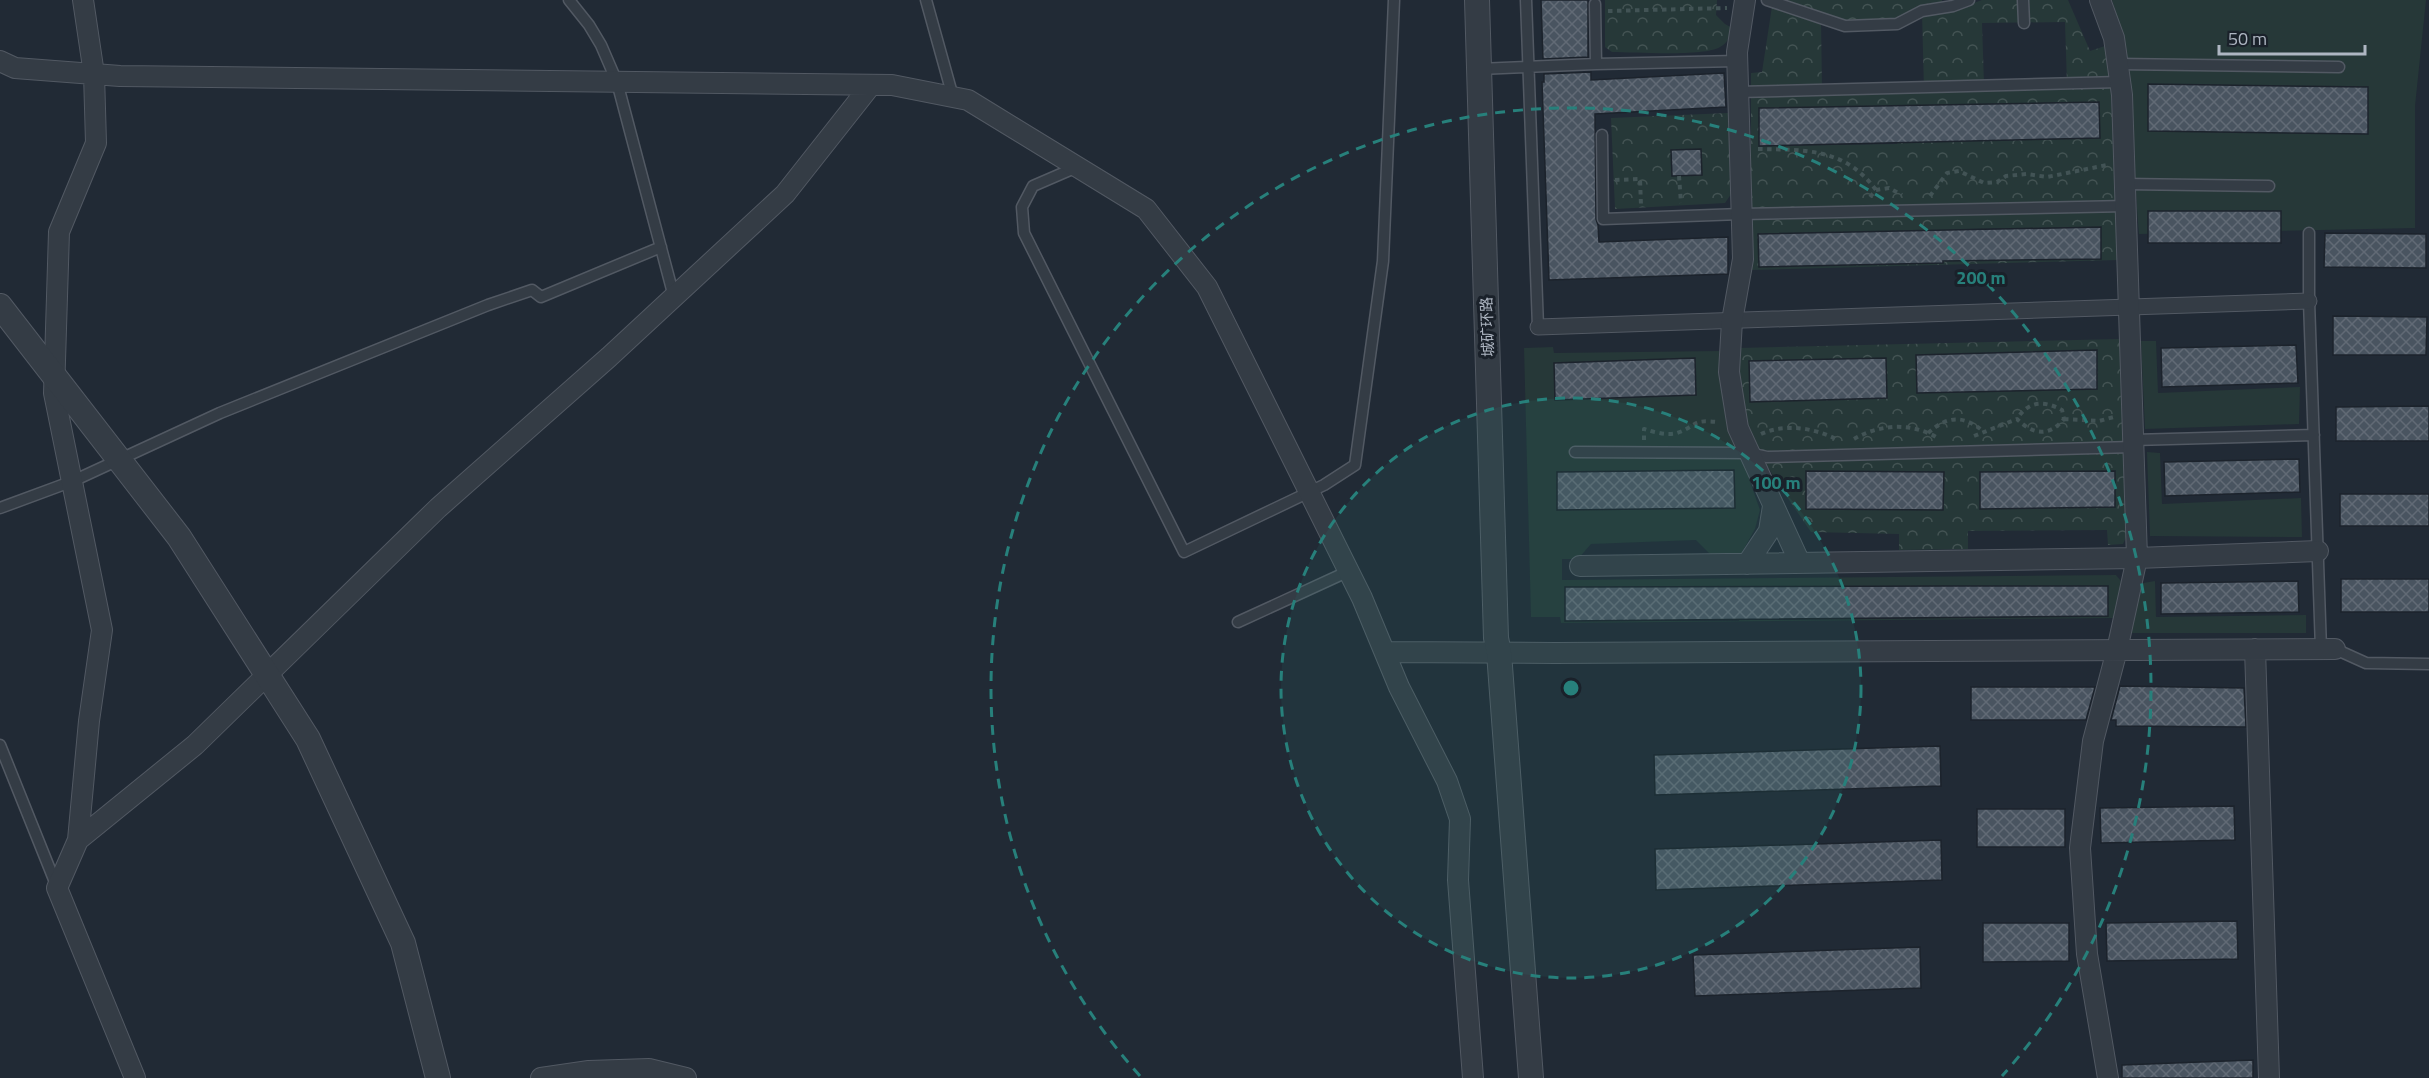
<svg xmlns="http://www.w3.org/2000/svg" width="2429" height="1078" font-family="'Titillium Web','Noto Sans SC',sans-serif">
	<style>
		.green { fill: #263838; fill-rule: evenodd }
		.park { fill: url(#park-crowns); fill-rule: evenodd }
		.building { fill: url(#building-cross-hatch); stroke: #1c232c; stroke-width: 1.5 }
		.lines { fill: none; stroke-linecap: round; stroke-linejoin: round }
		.service-casing { stroke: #525963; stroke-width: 13 }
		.pedestrian-casing { stroke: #525963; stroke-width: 17 }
		.minor-casing { stroke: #525963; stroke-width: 22 }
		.tertiary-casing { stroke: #525963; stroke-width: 26 }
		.path { stroke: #425355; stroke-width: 4; stroke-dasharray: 4.5 4.5; stroke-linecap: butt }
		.service { stroke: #343c45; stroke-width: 10 }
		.pedestrian { stroke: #343c45; stroke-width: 15 }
		.minor { stroke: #343c45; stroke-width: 20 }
		.tertiary { stroke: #343c45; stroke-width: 24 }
		.ring { fill: none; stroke: #27807b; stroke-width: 3; stroke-dasharray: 10 8 }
		.labels { text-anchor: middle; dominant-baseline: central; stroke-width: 6; stroke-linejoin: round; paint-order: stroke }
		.street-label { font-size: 15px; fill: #aeb6c2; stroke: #1a212a }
		.centre { fill: #27807b; stroke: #1a212a; stroke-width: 3 }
		.ring-label { font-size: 18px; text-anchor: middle; font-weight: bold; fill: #27807b; stroke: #1a212a; stroke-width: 6; stroke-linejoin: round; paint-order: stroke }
	</style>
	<defs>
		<pattern id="park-crowns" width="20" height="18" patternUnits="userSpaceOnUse" patternTransform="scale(1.5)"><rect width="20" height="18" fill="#263838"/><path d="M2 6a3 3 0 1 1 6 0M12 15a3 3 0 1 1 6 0" fill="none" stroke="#435353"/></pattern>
		<pattern id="building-cross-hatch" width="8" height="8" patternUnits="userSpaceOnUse" patternTransform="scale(1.5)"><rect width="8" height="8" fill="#495460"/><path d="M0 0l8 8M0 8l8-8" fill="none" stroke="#616a75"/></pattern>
	</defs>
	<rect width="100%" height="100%" fill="#212a35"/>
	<!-- green -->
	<path class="green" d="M2112,0H2426L2415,106V228L2139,234C2132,156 2137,75 2112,0Z
		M2141,341H2156L2158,393L2300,387L2299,424L2145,429Z
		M1553,347L1554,353L1719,351L1724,407L1760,510L1755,529L1741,554L1712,556L1696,540L1591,544L1578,559H1562V580L2116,575L2121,581L2116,618L1561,623L1560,617H1531L1524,348ZM2108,586V616L1972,618V587ZM1565,587L1739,588V621H1565ZM1948,587V618L1767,620V588Z
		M2147,452L2160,453L2162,504L2301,498L2302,537L2150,536Z
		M2155,581L2156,617L2306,615V633H2130L2143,583Z"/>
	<!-- park -->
	<path class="park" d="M1605,0H1717L1716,15L1725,24L1732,28C1730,36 1728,43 1720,47C1703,57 1635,52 1612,52L1605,47Z
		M1773,0H1942L1943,14L1982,0H2068L2090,51L2105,46L2110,74L2119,260L1751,270V73L1762,72ZM1922,12L1924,90H1822L1821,20L1897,24ZM2065,22L2067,84L1984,85L1982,23ZM2098,102L2099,138L1921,142V106ZM1897,106V144L1759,146V108ZM2100,227L2101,259L1966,260L1965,229ZM1942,230V263L1759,267V234Z
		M1728,113L1731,194L1725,203L1615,209L1611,118Z
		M2121,339L2127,535L2123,544L2108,545L2107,530L1968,531V549L1899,550V534L1811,532C1780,486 1745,442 1739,385C1738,373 1739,360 1739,348ZM2096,350L2097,389L1917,393L1916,355ZM1886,358V398L1751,402L1749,361ZM2114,471L2115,507L1980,508V472ZM1806,472L1944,473L1943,510L1806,509Z"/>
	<!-- building -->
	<path class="building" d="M1541,0H1588V57L1543,59Z
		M1591,72V80L1724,73L1726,107L1595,114L1596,219L1598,225L1599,242L1728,237V274L1549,280L1542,82H1544V74Z
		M2148,84L2368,87V134L2148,131Z
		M2099,102L2100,138L1759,146V108Z
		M1701,149L1702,175L1672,176L1671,150Z
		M2148,211H2281V243H2148Z
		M2101,227V259L1943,261V263L1759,267L1758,234Z
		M2325,233L2426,234V268L2324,267Z
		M2333,316L2427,317L2426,355H2333Z
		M2296,345L2298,383L2162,387L2161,348Z
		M2097,350V389L1917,393L1916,355Z
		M1695,358L1696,395L1555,400L1554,363Z
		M1886,358L1887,398L1750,402L1749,361Z
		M2429,406V441H2336V407Z
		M2299,459L2300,492L2165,496L2164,462Z
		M1734,470L1735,508L1557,510V472Z
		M1806,471L1944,472L1943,510L1806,509Z
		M2115,471V507L1980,509V472Z
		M2340,494H2429V526H2340Z
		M2341,579H2429V612H2341Z
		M2298,581L2299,612L2161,614V583Z
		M1948,586H2108V616L1565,621V587Z
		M2120,686L2244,688L2246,727L2116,726V720H2111Z
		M1971,687H2095L2086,720H1971Z
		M1940,746L1941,786L1655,795L1654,755Z
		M2234,806L2235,840L2101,843L2100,808Z
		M1977,809H2065V847H1977Z
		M1941,840L1942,880L1656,890L1655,849Z
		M2237,921L2238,959L2107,961L2106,923Z
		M1983,923H2069V961L1983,962Z
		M1920,947L1921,988L1695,996L1693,955Z
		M2253,1060V1078H2122V1065Z"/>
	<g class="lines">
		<defs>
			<path id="service" d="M569,0L589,25L601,45L617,82L674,297
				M926,0L953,97
				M1526,0L1538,327
				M1767,0L1845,26L1897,24L1922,11L1953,6L1969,0
				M2023,0L2024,23
				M1595,4L1596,64L1737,61
				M2118,64L2339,67
				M1479,69L1596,64
				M1737,92L2120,82
				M1602,135L1603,219L1741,214L2126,206
				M1077,167L1033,186L1022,207L1024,233L1184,552L1324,485L1355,465L1383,261L1394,0
				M2125,184L2269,186
				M2309,233V301L2321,649
				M2133,440L2314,435
				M1575,452L1749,453L1767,457L2133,447
				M0,508L73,481L220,413L488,305L532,290L541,297L661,247
				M1238,622L1349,571
				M2335,649L2366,663L2429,664
				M0,745L57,887"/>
			<path id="pedestrian" d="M1538,327L2309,301"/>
			<path id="minor" d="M1745,0L1737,52L1743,259L1732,321L1729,372L1738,428L1800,563
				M2100,0L2114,38L2122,95L2137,558L2117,650L2093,741L2080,848L2087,954L2108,1078
				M0,61L15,68L120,76L892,85L968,100L1146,209L1207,287L1362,598L1399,687L1447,781L1460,819L1458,880L1473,1078
				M1747,564L1769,531L1773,506
				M1580,566L2137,558L2318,551
				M2255,649L2269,1078
				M1385,652L1555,653L2335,649
				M78,840L89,721L102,630L54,393L59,232L96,143L94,74L83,0
				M135,1078L57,888L78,840L195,745L438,508L609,357L785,194L871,85
				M541,1078L589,1071L649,1069L686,1078"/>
			<path id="tertiary" d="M1477,0L1496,638L1499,653L1531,1078
				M0,306L179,537L308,739L403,943L438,1078"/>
		</defs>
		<!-- service casing -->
		<use href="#service" class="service-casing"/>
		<!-- pedestrian casing -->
		<use href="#pedestrian" class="pedestrian-casing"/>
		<!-- minor casing -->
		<use href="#minor" class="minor-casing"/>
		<!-- tertiary casing -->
		<use href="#tertiary" class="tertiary-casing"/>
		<!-- path -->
		<path class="path" d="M1608,11L1727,8
			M1758,149C1806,150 1845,148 1876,190
			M1679,176L1681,203
			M1615,180L1640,179L1641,205
			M1930,196L1947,173L1959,171L1984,183L1997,182L2006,176L2027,174L2047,177L2107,165
			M1870,197L1876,190L1889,188L1902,195
			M2064,419L2099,421L2114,417
			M1928,433C1948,415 1964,415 1984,432
			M1761,434C1785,423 1815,428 1838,440
			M1974,436L2017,419C2033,435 2049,437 2064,419L2062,410C2044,400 2028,401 2017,419
			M1854,439C1880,424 1911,422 1938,438
			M1644,440V429C1654,432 1667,436 1677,433C1698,426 1690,419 1718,422"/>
		<!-- service -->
		<use href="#service" class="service"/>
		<!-- pedestrian -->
		<use href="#pedestrian" class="pedestrian"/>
		<!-- minor -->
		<use href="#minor" class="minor"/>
		<!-- tertiary -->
		<use href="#tertiary" class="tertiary"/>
	</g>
	<!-- distance rings -->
	<circle cx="1571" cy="688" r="290" fill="#27807b" fill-opacity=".12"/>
	<g class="ring">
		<circle cx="1571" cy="688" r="290"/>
		<path d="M1140 1076A580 580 0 1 1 2002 1076"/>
	</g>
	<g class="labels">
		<!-- street labels -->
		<g class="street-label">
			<text transform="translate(1487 327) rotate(-92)">城矿环路</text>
		</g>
	</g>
	<circle cx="1571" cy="688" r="9" class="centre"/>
	<g class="ring-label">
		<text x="1981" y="284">200 m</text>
		<text x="1776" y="489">100 m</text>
	</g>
	<!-- scale -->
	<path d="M2219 45v9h146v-9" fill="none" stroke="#aeb6c2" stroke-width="3"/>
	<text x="2228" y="45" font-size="18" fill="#aeb6c2" stroke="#1a212a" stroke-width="4.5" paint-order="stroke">50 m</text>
</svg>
